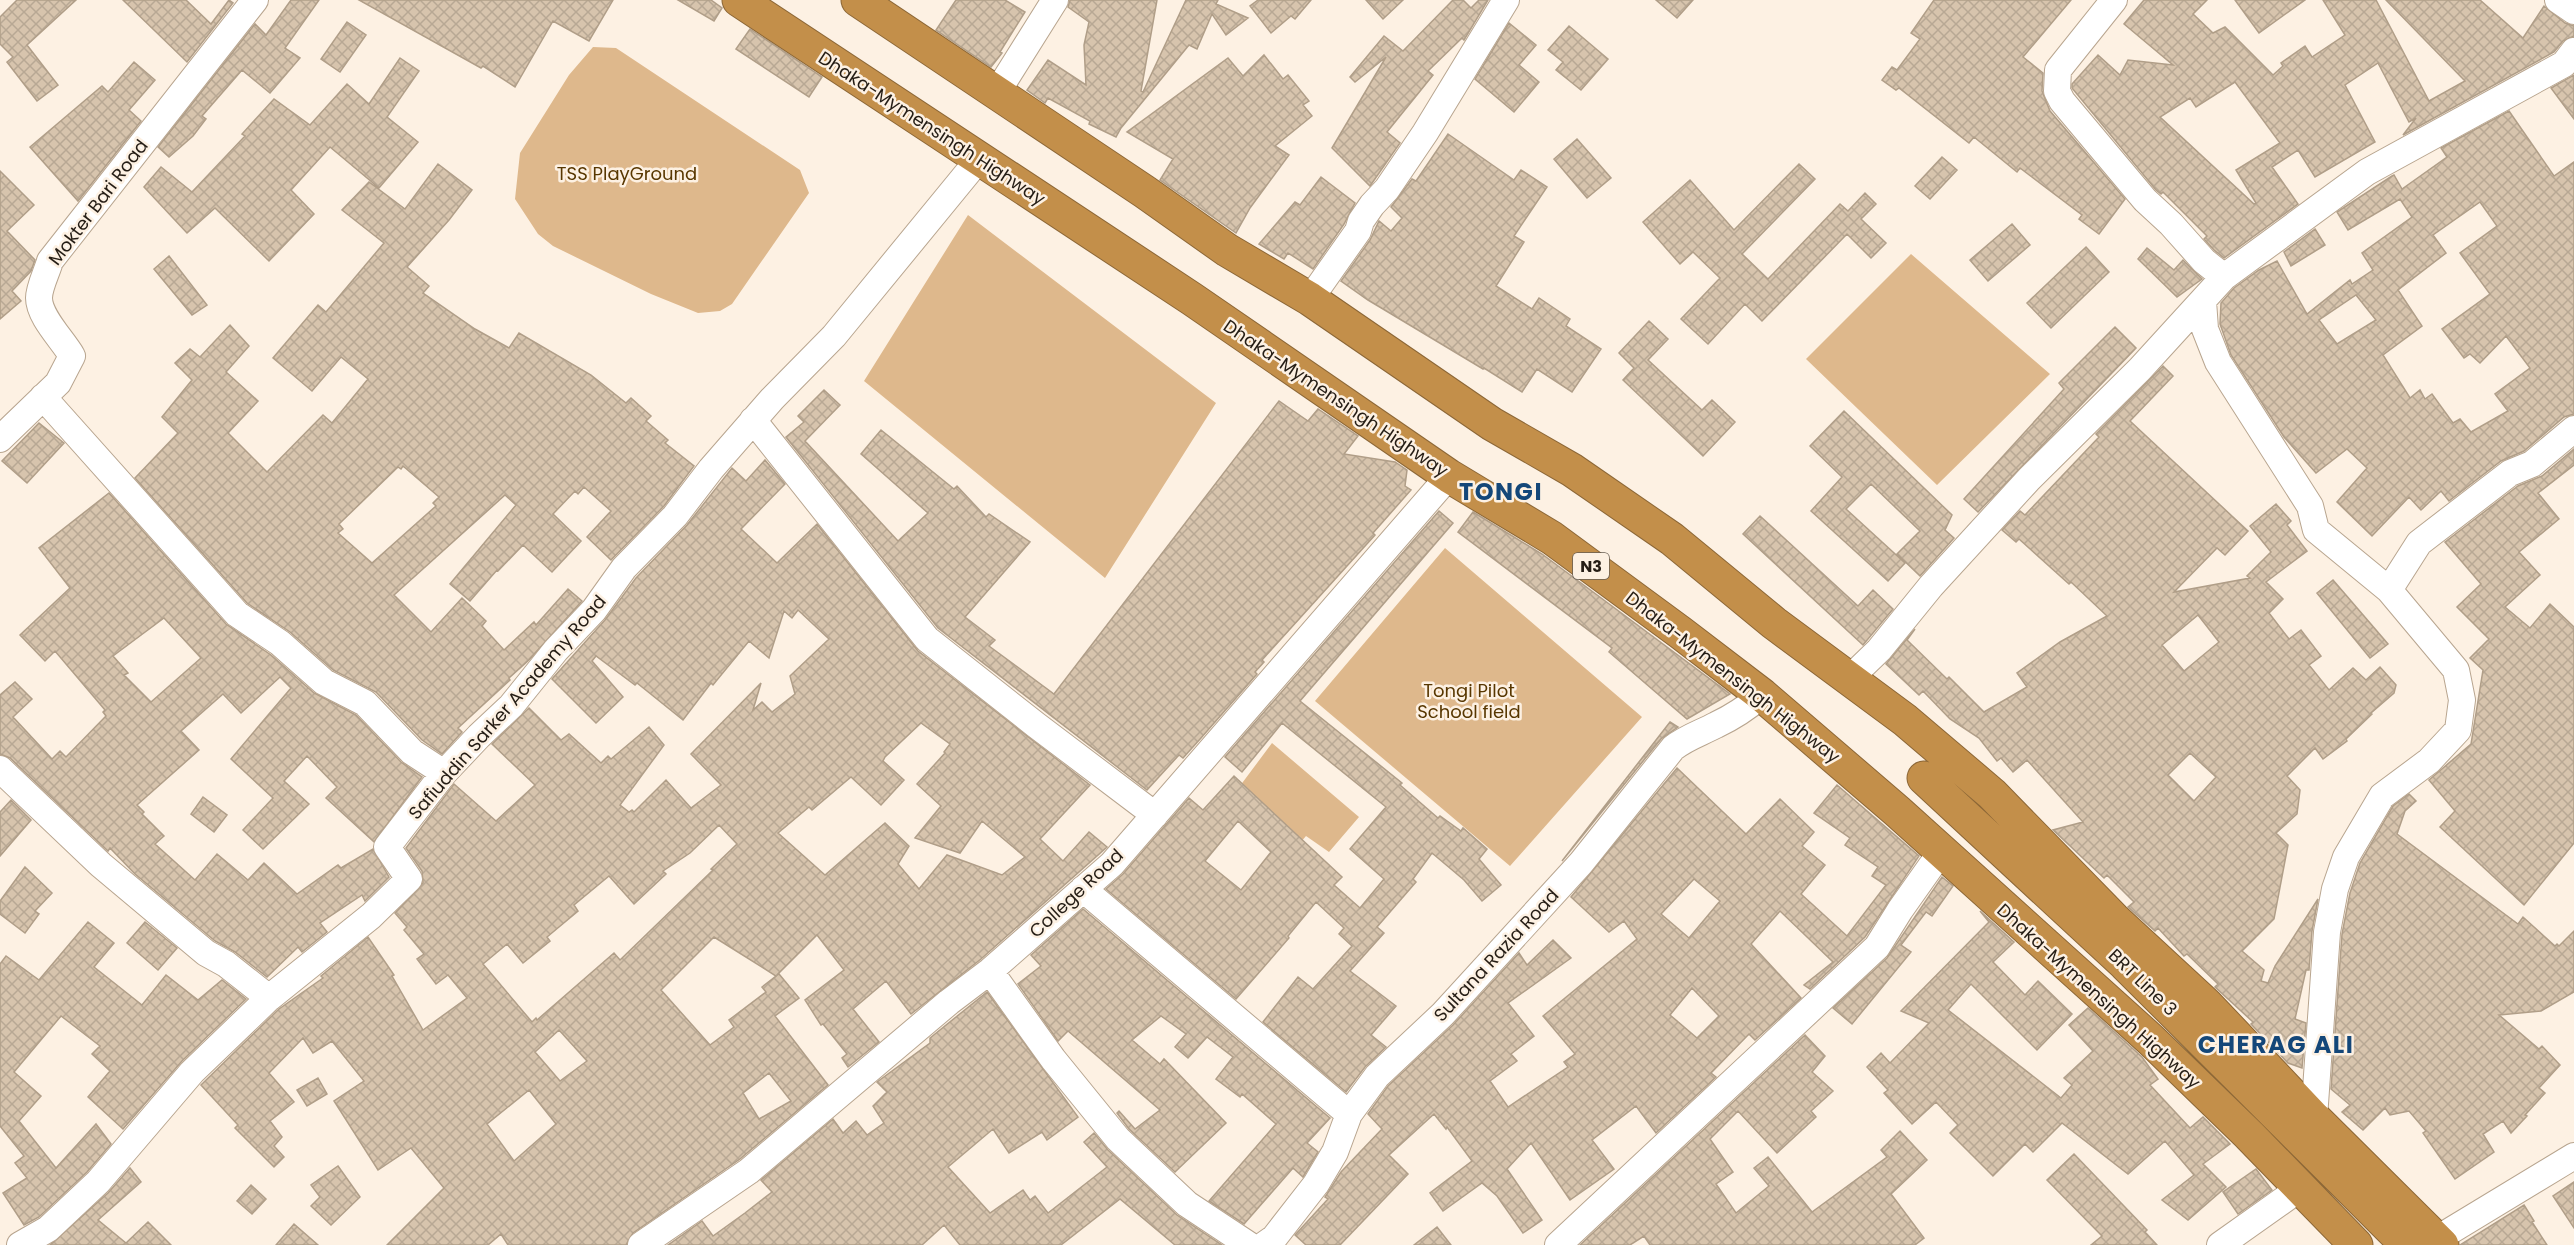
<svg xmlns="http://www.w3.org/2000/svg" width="2574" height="1245" font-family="Poppins,sans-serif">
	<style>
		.park { fill: #deb88c }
		.building { fill: url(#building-cross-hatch); stroke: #b09e88; stroke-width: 1.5; fill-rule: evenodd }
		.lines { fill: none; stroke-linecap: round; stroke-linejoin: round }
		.minor-casing { stroke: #b8a58f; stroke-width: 28 }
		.highway-casing { stroke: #8c6737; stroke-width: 35 }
		.minor { stroke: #fff; stroke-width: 26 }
		.highway { stroke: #c38f4a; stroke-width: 33 }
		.labels { text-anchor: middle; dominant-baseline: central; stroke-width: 5; stroke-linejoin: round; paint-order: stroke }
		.shield { fill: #fdf1e3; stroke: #665d53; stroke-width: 1.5 }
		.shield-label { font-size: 16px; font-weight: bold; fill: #251d15 }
		.street-label { font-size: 18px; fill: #251d15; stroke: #fdf1e3 }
		.park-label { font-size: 18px; fill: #583701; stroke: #fdf1e3 }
		.district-label { font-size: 24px; font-weight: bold; letter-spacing: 1.5px; fill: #144779; stroke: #fdf1e3 }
	</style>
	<defs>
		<pattern id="building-cross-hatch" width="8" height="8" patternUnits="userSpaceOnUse" patternTransform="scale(1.5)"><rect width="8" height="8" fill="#d7c4ad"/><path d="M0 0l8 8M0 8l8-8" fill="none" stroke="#b8a894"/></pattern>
	</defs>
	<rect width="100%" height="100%" fill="#fdf1e3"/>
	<!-- park -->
	<path class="park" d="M593,47L616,48L800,170L809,193L732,304L720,311L698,313L651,294L553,246L538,234L515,199L520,153L569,75Z
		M968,215L1216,403L1105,578L864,381Z
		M1911,254L2050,374L1937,485L1806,359Z
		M1445,548L1642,717L1510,866L1315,701Z
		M1272,743L1359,817L1329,852L1306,836L1294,850L1231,798Z"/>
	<!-- building -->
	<path class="building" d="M17,0H76L27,45L58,85L37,101L7,62L13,57L0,44V17Z
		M123,0H186L211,24L229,0L233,3L187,62Z
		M291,0H319L285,48L300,58L270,93L242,70L202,116L206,119L193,136L169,157L158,147L255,24L266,35Z
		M359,0H613L589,41L553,21L515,87L483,66L481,68Z
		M678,0H711L722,8L714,21Z
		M956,0H1005L1025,12L1000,52L1002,53L991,67L936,30Z
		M1070,0H1157L1141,91L1143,92L1186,0H1218L1216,4L1248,18L1226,35L1212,14L1197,49L1189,45L1121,128L1116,137L1089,124L1090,121L1048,98L1045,103L1027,90L1048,60L1086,85L1084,45L1089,22L1068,7Z
		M1258,0H1311L1295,19L1291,16L1271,33L1250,6Z
		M1366,0H1403L1383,19Z
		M1453,0H1463L1471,8L1479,0H1488L1464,40L1462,38L1428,71L1433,75L1387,132L1400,143L1370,186L1332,148L1386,57L1355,82L1350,77L1384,36L1403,51Z
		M1656,0H1693L1677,18Z
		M1934,0H2071L2023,57L2043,73L2042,91L2050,111L2125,199L2099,234L2079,219L2082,215L2020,168L2017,172L1974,137L1969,143L1899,88L1896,90L1882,80L1892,67L1897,70L1920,39L1911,33Z
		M2144,0H2207L2193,14L2213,33L2225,27L2273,75L2283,66L2281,63L2305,46L2312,57L2345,35L2323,0H2376L2429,101L2465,81L2386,0H2480L2523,38L2544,6L2565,23L2574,26V36L2563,41L2554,52L2403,135L2416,118L2409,122L2378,63L2345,85L2375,142L2315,177L2298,150L2272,167L2298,204L2224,258L2214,250L2204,239L2207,236L2163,192L2161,194L2156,190L2072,88V84L2098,55L2120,75L2128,60L2173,65L2124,24ZM2235,82L2280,143L2236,170L2256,203L2254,204L2160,117L2190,98L2196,107Z
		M2235,0H2305L2259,33Z
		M347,22L366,35L340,72L321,59Z
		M1509,23L1536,45L1519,65L1539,82L1514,112L1475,79Z
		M1569,26L1608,59L1581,90L1556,70L1563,62L1548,50Z
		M750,29L822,77L809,97L736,49Z
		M1264,55L1283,79L1288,75L1309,101L1303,105L1312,116L1275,146L1289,155L1250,208L1236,233L1160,180L1173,159L1127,132L1228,58L1243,76Z
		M400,58L419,71L387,117L418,142L379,188L330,147L291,190L314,214L269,261L215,208L187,233L144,187L161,167L192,192L245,136L242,134L274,99L310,125L347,84L369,104Z
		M134,62L155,80L129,110L141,121L78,201L30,147L102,86L108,92Z
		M2574,75V119L2551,88Z
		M2509,111L2554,176L2574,162V414L2564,417L2524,451L2501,461L2449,501L2441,491L2421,510L2409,497L2372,536L2337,502L2367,468L2347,449L2316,473L2284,437L2231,355L2220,324L2221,303L2234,288L2259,270L2277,261L2307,314L2350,280L2352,284L2373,270L2362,253L2412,217L2400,199L2348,230L2337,212L2392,176L2394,175L2402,189L2447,157L2441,148ZM2480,202L2497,226L2460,253L2490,294L2442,329L2464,358L2470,354L2480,363L2506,336L2530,368L2495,394L2508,411L2471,432L2460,419L2453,423L2432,394L2425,399L2420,390L2410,398L2383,355L2422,326L2398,290L2446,253L2433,235ZM2356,295L2376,320L2337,344L2319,320Z
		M1448,134L1514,180L1521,170L1547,187L1514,236L1524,242L1496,286L1532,309L1539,298L1570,319L1566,326L1601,349L1572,392L1537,369L1522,392L1484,368L1483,369L1368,300L1341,281L1370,240L1379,221L1391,231L1402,218L1391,207L1412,179L1416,181Z
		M1577,139L1611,178L1587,198L1554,159Z
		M1942,157L1957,170L1930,199L1915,186Z
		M438,164L472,190L449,220L407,267L429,286L423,293L475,329L509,348L519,333L591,375L626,403L631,398L651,416L646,421L668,440L665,443L694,466L664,506L611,560L587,537L611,511L584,487L578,494L575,491L553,514L581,541L552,572L523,545L498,571L497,570L470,601L450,584L516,505L505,495L394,595L431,632L462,598L486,621L482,626L504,650L534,622L536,625L568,589L582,601L529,660L509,678L510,680L458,728L462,732L442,754L422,740L376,692L333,670L290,632L247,603L135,478L178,433L162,417L192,380L175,363L190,349L200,357L230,325L249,346L226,372L258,401L228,433L267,472L323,415L332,423L368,379L341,357L312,391L273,358L318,305L326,312L384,243L342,210L369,182L405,209ZM403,466L439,497L433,503L436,506L372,563L338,533L343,529L339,524L398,467L401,469Z
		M1799,164L1815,179L1742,254L1768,279L1840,204L1848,211L1865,193L1876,204L1861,219L1886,243L1871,258L1847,234L1762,321L1745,304L1708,344L1681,319L1720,278L1693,252L1680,264L1643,222L1690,180L1734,230Z
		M0,171L34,205L7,231L35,260L31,271L12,291L21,301L0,319Z
		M1321,177L1355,203L1344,224L1313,269L1288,253L1284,259L1259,244L1295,202L1300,205Z
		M2012,224L2030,245L1988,281L1970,260Z
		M2315,229L2325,245L2291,266L2284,252Z
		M2086,247L2109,272L2051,328L2027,303Z
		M2147,248L2174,270L2183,260L2202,279L2177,297L2138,259Z
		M169,256L207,305L192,315L154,269Z
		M1649,321L1668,339L1648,360L1702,410L1712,400L1735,422L1703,456L1623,380L1634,368L1619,353Z
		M2115,327L2136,348L1978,512L1964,499L2064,389L2059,383Z
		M2163,366L2173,376L2130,421L2248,531L2225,555L2217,548L2174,592L2250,578L2247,576L2271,552L2250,526L2276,504L2291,521L2287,525L2307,551L2266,582L2283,599L2269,613L2289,639L2301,630L2321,656L2309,665L2329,690L2353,668L2366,680L2380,667L2396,685L2394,693L2371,713L2372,714L2346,739L2347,741L2323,759L2315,748L2287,776L2300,790L2297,814L2276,833L2288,845L2274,919L2242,951L2264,970L2261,981L2268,983L2275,966L2318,899L2312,931L2309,970H2306L2295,1019L2306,1023L2302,1068L2288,1063L2251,1024L2253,1022L2215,987L2218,984L2187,954L2184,956L2158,928L2155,931L2128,907L2134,902L2107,875L2104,878L2053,830L2083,822L2027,760L2013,772L2001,758L1997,761L1979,738L1950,719L1923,691L1919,695L1886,664L1915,629L1907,640L1947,679L1949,677L1984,712L2027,687L2017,673L2060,642L2107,616L2071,582L2069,584L2019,539L2016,542L2002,530L2020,511L2025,515L2099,437L2096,434ZM2198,615L2219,642L2184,671L2162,645ZM2190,753L2216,777L2194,801L2168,775Z
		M824,390L840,405L805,441L898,541L928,513L861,454L881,430L954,489L957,486L986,517L989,514L1030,542L965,617L995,640L989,646L1054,694L1279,401L1308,421L1318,409L1358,436L1344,454L1395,462L1407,470L1405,486L1411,490L1373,533L1375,535L1262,660L1264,662L1255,672L1257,674L1201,738L1183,758L1179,755L1147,790L938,628L786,437L804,422L798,416Z
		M1844,411L1952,515L1945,530L1954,538L1920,576L1897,554L1920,531L1871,484L1846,509L1905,563L1888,581L1811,511L1842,477L1810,446Z
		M39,423L64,443L27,483L2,461Z
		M2574,449V465L2538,493L2559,519L2519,552L2540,575L2505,607L2530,628L2550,604L2574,627V843L2524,905L2440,827L2455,811L2429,780L2471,744L2483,670L2470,658L2489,639L2457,607L2481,584L2445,542L2518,486L2542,476Z
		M765,460L785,484L741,529L777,563L817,524L918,651L1090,785L1040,839L1063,861L1089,832L1107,847L981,959L911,1014L886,981L853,1009L879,1042L848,1067L842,1058L847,1054L823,1024L821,1025L805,1000L844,970L817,935L777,975L779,974L799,998L775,1016L828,1085L740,1159L633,1233L626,1245H508L501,1234L488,1245H387L444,1188L411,1148L378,1170L334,1101L364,1081L332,1041L313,1053L303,1038L269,1073L294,1102L270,1121L282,1137L274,1146L284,1157L274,1167L235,1128L238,1125L201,1085L279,1009L323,978L321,976L368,937L394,975L392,976L423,1030L467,998L448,975L436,984L417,959L424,954L404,930L407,927L395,913L423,883L422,871L406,848L454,784L496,821L535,785L492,744L529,708L561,740L569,734L601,763L608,756L611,759L649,727L664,745L620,805L629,812L632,810L634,812L666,780L691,808L721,785L691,754L761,683L753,710L762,702L772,712L795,694L790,676L829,639L798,610L792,618L784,611L769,658L749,641L713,685L711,683L683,720L637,683L635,685L596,656L592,661L623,697L596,723L552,679L605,620L636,578L687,525L732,468L746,481ZM921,723L950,744L944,752L945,753L917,784L941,806L915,838L960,853L982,821L1025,857L1002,875L947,855L919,889L898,864L909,846L885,823L825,875L778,833L809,807L812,810L851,777L881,805L904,780L883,761L885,757ZM719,825L737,844L711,869L713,870L620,960L614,953L537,1020L536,1018L532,1022L483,964L507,944L523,963L550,941L547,937L578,911L574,905L609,876L634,904L666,874L663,871L690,853ZM714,937L776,976L762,987L766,992L729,1020L734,1027L710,1045L661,990ZM559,1030L587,1061L560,1081L535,1052ZM769,1073L791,1101L759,1119L743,1093ZM529,1090L556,1124L514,1161L487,1124Z
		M109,493L226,624L271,655L314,693L356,715L401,762L422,777L374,842L326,798L337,787L307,756L284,781L309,804L263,849L243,830L273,798L231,759L291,688L280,677L241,713L223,694L181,731L199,750L137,805L144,812L142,814L164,836L155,844L195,880L217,854L248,880L264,863L297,894L338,865L341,868L373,849L389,877L365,901L362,895L320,923L327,932L302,952L298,947L267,977L235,952L215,941L135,874L110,848L108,851L10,758L0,754V695L15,682L32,699L13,717L52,759L60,751L66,757L106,716L103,712L105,710L55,651L45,661L20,635L70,588L39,548ZM164,618L201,658L151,702L124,675L128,673L113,656Z
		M1439,511L1453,523L1300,701L1402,783L1400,785L1438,818L1440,816L1461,831L1463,828L1487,849L1479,859L1501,885L1482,901L1464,880L1432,853L1413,879L1416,882L1377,927L1384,933L1350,971L1396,1006L1371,1035L1386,1047L1365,1067L1346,1092L1263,1022L1298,977L1313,989L1352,946L1339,934L1344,928L1316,902L1288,936L1289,938L1236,999L1106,889L1123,874L1189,798L1203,810L1234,776L1342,877L1334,885L1360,908L1384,879L1350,849L1386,807L1282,723L1242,772L1225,757ZM1238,821L1271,852L1241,890L1205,861Z
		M1473,512L1542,554L1730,694L1687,719L1609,652L1612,648L1458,532Z
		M1760,516L1858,606L1873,590L1893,609L1863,645L1743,534Z
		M2333,580L2388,644L2370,658L2317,593Z
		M1670,722L1678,727L1661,739L1562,861Z
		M1677,768L1746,834L1780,799L1814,832L1802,846L1825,865L1801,894L1847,936L1886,885L1872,876L1878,867L1845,845L1850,838L1814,813L1837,785L1919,856L1865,937L1810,989L1804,985L1833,962L1780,911L1751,944L1801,998L1755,1040L1749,1034L1711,1073L1716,1077L1656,1133L1636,1106L1592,1140L1614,1169L1570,1200L1531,1143L1507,1169L1542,1220L1523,1233L1497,1196L1482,1183L1443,1211L1430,1193L1472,1161L1447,1127L1446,1129L1434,1114L1389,1155L1408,1174L1340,1245H1306L1295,1235L1328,1199L1325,1197L1341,1172L1382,1129L1368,1114L1388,1086L1453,1025L1519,953L1527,965L1553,940L1571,958L1508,1003L1534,1036L1511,1054L1517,1061L1490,1081L1508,1107L1568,1067L1564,1062L1575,1054L1543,1016L1637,939L1624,921L1609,932L1571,897ZM1694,879L1720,901L1689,938L1661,914ZM1692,988L1719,1016L1697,1038L1670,1015Z
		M2409,794L2416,801L2405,811L2397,834L2518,924L2523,917L2555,946L2557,944L2559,946L2574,931V992L2541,1011L2499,1015L2539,1049L2542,1046L2560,1065L2539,1088L2545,1093L2525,1115L2527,1116L2511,1133L2503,1121L2483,1134L2494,1152L2455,1179L2423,1133L2426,1131L2409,1111L2390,1115L2385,1108L2363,1130L2342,1112L2350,1105L2331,1089L2342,934L2350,893L2360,863L2393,806Z
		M203,797L227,815L214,832L191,814Z
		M11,800L31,820L0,856V812Z
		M25,867L52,893L35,911L39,914L25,933L0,914V901Z
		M1942,877L1953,886L1932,916L1926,912L1901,945L1911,952L1852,1024L1833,1008L1887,958Z
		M1083,909L1330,1118L1307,1143L1318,1152L1303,1177L1293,1168L1244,1224L1209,1201L1276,1124L1242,1094L1240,1097L1216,1079L1233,1057L1207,1037L1188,1058L1175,1047L1186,1034L1161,1016L1132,1040L1160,1064L1164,1059L1226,1123L1175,1172L1129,1129L1117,1113L1119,1111L1135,1129L1160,1110L1068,1031L1058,1041L1018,984L1041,966L1031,955Z
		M1980,911L2014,942L1993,962L2025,995L2038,981L2072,1014L2037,1050L1971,984L1948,1010L2061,1098L2072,1085L2064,1078L2093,1051L2069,1025L2088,1008L2142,1057L2158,1079L2150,1085L2190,1128L2203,1117L2230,1144L2203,1164L2226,1187L2188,1220L2162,1200L2194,1175L2165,1141L2128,1174L2062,1123L2033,1152L2025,1144L1993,1176L1950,1133L1958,1125L1936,1102L1912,1124L1884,1093L1888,1090L1867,1067L1881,1053L1890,1063L1929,1023L1901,1011L1989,922Z
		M88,922L114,943L94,967L142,1005L166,975L198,1000L222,980L246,999L182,1061L123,1129L88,1097L110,1071L92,1054L100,1046L61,1016L14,1072L41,1096L19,1121L56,1168L96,1124L111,1144L87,1172L39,1217L24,1225L3,1193L27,1178L15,1163L24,1156L0,1126V964L6,956L39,980Z
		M145,922L177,948L158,970L127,943Z
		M987,992L1078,1117L1047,1140L1042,1132L1009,1153L993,1129L948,1167L990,1213L1023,1190L1030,1200L1035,1196L1048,1213L1107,1167L1084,1142L1094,1133L1108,1150L1177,1215L1222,1245H1175L1120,1199L1061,1245H960L944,1225L922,1245H668L702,1221L713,1236L745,1213L772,1192L761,1180L833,1119L843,1133L856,1121L867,1135L884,1123L873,1106L887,1092L877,1082L930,1043V1038Z
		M1805,1035L1825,1056L1812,1072L1833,1091L1811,1111L1816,1117L1777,1153L1738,1111L1710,1139L1733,1172L1716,1184L1736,1213L1769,1186L1754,1168L1768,1157L1812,1212L1887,1157L1881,1150L1900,1131L1927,1160L1891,1194L1924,1238L1915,1245H1650L1644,1236L1630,1245H1580Z
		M318,1078L327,1094L307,1106L297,1090Z
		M2074,1154L2147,1230L2145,1232L2157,1245H2091L2102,1236L2047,1180Z
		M338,1166L360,1197L331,1225L311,1206L320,1197L311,1185Z
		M130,1168L141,1182L98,1220L126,1243L148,1222L171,1245H50L108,1193Z
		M2256,1169L2272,1190L2238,1214L2223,1192Z
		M2574,1182V1228L2553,1196Z
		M251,1185L266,1199L252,1214L237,1201Z
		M2524,1205L2534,1221L2532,1222L2547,1245H2460Z
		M294,1224L318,1245H276Z
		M1437,1227L1451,1245H1414Z"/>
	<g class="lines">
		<defs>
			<path id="minor" d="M2114,0L2058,70L2057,91L2062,101L2145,200L2171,224L2204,261L2224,277
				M2558,0L2574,11
				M996,94L1055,0
				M1310,299L1358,231L1361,221L1372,205L1387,189L1425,133L1506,0
				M2203,301L2205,329L2218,362L2310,506L2316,530L2389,590L2456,670L2462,700L2458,730L2429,761L2382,796L2346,857L2335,889L2327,932L2314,1118
				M43,397L237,614L280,643L324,682L365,703L412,752L444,773
				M753,420L927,639L1036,725L1155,815
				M0,439L58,383L72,356C63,340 39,317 39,298C39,287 47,272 50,261L255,0
				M2389,590L2419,543L2510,473L2532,464L2574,429
				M1850,678L1879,650L1931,586L2029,479L2140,369L2224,277L2367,172L2564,64L2574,51
				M0,769L101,865L206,953L226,964L269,998
				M1083,889L1349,1114
				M990,971L1053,1059L1118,1139L1187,1204L1249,1245
				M2437,1239L2574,1156
				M20,1245L48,1229L98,1182L192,1072L269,998L371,916L409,879L387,847L444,773L479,736L511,706L556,650L594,610L624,568L675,516L711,469L772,399L834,336L979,159
				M641,1245L749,1171L949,1002L990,971L1112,864L1449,476
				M1264,1245L1274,1238L1316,1184L1335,1152L1349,1114L1377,1076L1443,1014L1581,863L1673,748C1687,737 1701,733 1716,725C1733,717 1748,707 1762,695
				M1558,1245L1877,947L1900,910L1941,852
				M2220,1245L2299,1189"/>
			<path id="highway" d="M739,0L1192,299L1449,476L1552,538L1681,633L1762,695L1897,811L2151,1040L2249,1135L2356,1245
				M858,0L1145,192L1227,250L1310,299L1492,424L1572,470L1672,539L1774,623L1905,720L1992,794L2114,919L2206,1004L2314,1118L2442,1245
				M1924,778L2125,964L2407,1245"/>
		</defs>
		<!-- minor casing -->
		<use href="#minor" class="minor-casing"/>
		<!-- highway casing -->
		<use href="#highway" class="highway-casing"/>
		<!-- minor -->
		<use href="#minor" class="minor"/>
		<!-- highway -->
		<use href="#highway" class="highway"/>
	</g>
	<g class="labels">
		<!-- shield labels -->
		<rect class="shield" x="1573" y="553" width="36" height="26" rx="4.5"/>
		<g class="shield-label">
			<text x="1591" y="566">N3</text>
		</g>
		<!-- street labels -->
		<g class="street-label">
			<text transform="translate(932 128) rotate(33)">Dhaka-Mymensingh Highway</text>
			<text transform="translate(98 202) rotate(-53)">Mokter Bari Road</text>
			<text transform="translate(1336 398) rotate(34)">Dhaka-Mymensingh Highway</text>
			<text transform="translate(1733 677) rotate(38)">Dhaka-Mymensingh Highway</text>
			<text transform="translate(507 707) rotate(-49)">Safiuddin Sarker Academy Road</text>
			<text transform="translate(1076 893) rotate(-43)">College Road</text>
			<text transform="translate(1496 955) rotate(-47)">Sultana Razia Road</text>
			<text transform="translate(2143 982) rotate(44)">BRT Line 3</text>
			<text transform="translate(2099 996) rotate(42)">Dhaka-Mymensingh Highway</text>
		</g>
		<!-- park labels -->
		<g class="park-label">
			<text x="627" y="173">TSS PlayGround</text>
			<text x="1469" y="690">Tongi Pilot<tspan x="1469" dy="21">School field</tspan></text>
		</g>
		<!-- district labels -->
		<g class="district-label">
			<text x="1501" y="491">TONGI</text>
			<text x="2276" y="1044">CHERAG ALI</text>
		</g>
	</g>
</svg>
